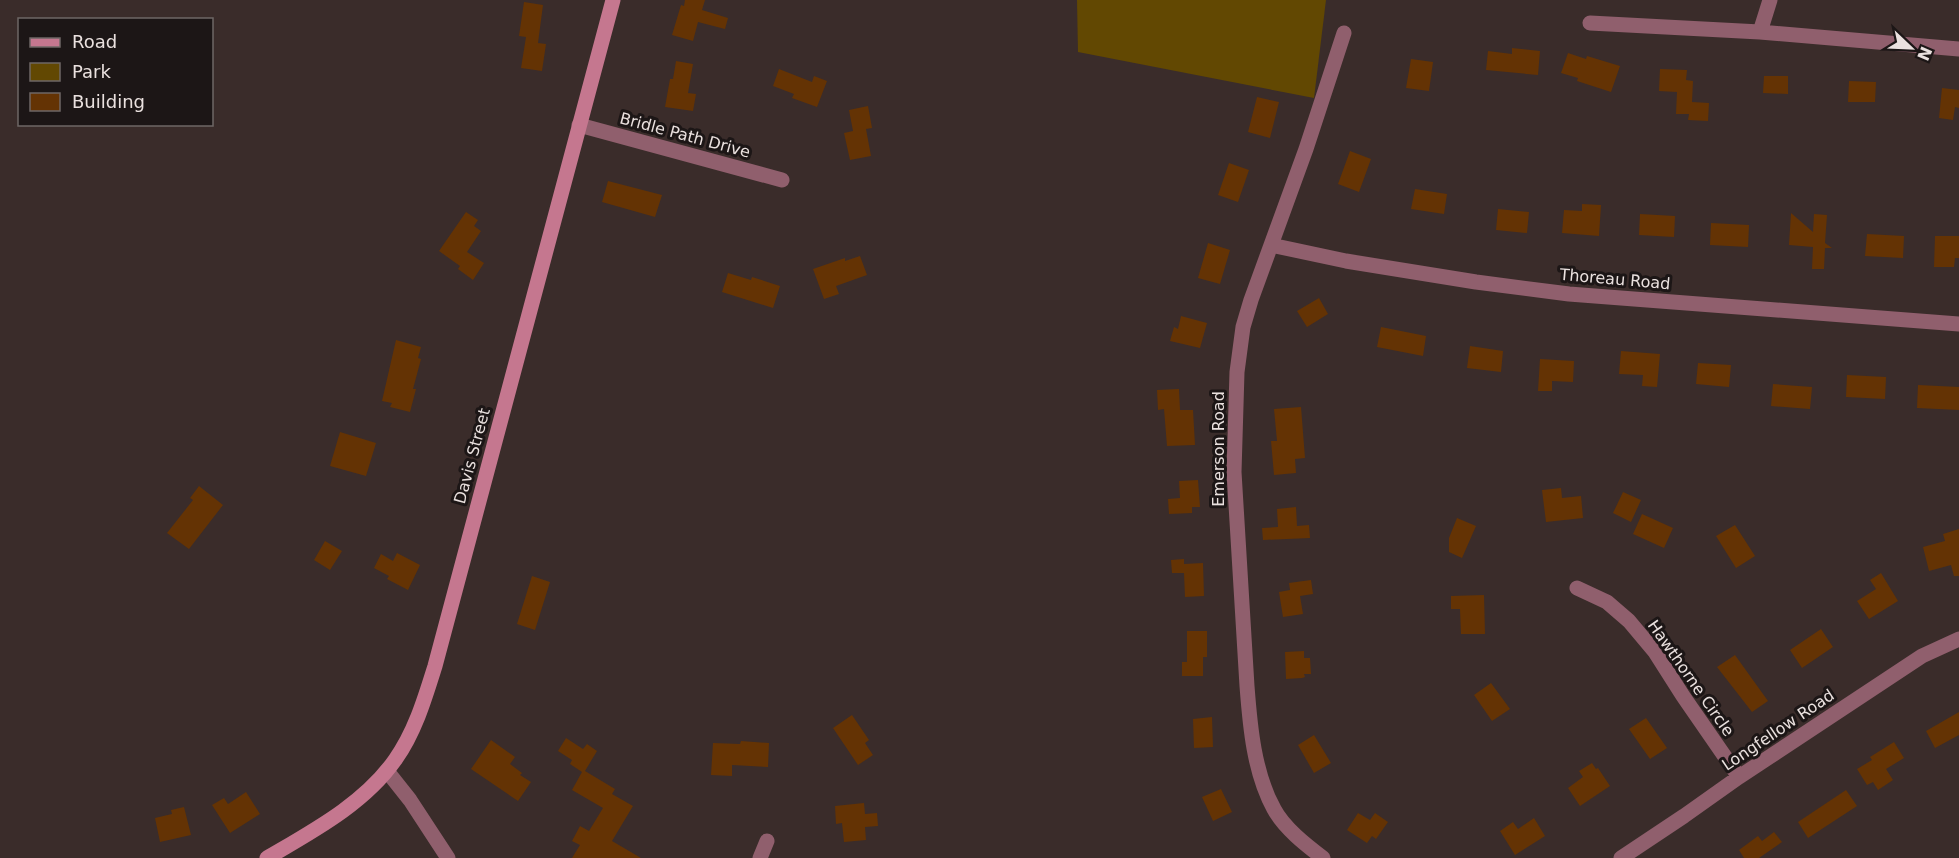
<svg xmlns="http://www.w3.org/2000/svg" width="1959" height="858" font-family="'DejaVu Sans',sans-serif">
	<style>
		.green { fill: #624802 }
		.building { fill: #643304 }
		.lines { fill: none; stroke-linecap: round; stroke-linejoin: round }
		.street { stroke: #905f6d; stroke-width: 15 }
		.secondary { stroke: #c5778f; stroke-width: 15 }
		.labels { text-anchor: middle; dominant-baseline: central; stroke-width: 6; stroke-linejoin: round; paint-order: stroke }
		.street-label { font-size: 16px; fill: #eae1df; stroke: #1c1616 }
	</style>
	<rect width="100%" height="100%" fill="#3a2c2a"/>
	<!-- green -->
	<path class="green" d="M1077,0H1326L1314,98L1078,52Z"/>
	<!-- building -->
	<path class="building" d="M685,0H705L702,10L728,18L725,29L698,22L693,41L672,35L681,5L684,6Z
		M524,2L543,5L538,43L546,44L542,71L521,68L526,37L519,36Z
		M1512,48L1540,51L1538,75L1486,70L1488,51L1512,54Z
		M1568,53L1586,59L1587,56L1620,66L1611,92L1577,81L1578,78L1561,73Z
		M1411,59L1433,62L1429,91L1406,88Z
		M676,61L693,64L688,93L696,94L693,111L665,107L670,79H673Z
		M779,69L812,82L814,76L827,81L817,107L792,98L794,94L773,86Z
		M1660,69L1687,70L1686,80L1693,81L1692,102L1709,103L1708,121L1688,120L1689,114H1676L1677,92L1659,91Z
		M1764,76H1788V94L1763,93Z
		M1849,81L1876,82L1875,102H1848Z
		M1942,88L1959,90V108L1955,107L1953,120L1939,118Z
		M1257,97L1279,102L1270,138L1248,132Z
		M868,106L872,128L866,129L871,156L850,160L844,133L853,131L849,110Z
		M1350,151L1371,159L1359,192L1338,184Z
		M1229,163L1249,170L1238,202L1218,195Z
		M608,181L662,195L655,217L602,202Z
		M1415,189L1447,194L1444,214L1411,209Z
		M1582,204L1601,205L1599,236L1562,233L1564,210L1582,211Z
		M1498,209L1529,212L1527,233L1496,230Z
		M466,212L478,220L474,226L481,231L467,252L484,263L473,280L458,269L460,266L439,251Z
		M1791,213L1813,232L1814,214L1827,215L1825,243L1832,248H1825L1824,269H1812L1813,247L1789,245Z
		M1640,214L1675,216L1674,237L1639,235Z
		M1711,223L1749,225L1748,247L1710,245Z
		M1867,234L1904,236L1903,258L1865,256Z
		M1935,236H1959V258H1955L1954,267H1934Z
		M1208,243L1230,250L1220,284L1198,278Z
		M860,256L867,275L836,286L839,294L824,299L813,269L845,258V261Z
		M728,273L751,280L752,277L780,286L773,308L722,292Z
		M1319,298L1328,314L1307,327L1297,311Z
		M1181,316L1207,323L1200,348L1170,341L1174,327L1178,329Z
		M1381,327L1426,336L1423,356L1377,347Z
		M396,340L421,347L418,358L421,359L413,389H416L410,412L390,407L392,403L382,401Z
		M1470,346L1503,351L1501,372L1467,368Z
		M1621,351L1660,354L1657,387L1642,386L1643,375L1619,374Z
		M1540,359L1574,361L1573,382L1552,381V391H1538Z
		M1698,363L1731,365L1729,387L1696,384Z
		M1847,375L1886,377L1885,399L1846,397Z
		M1773,384L1812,387L1810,409L1771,406Z
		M1918,385L1959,387V410L1917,408Z
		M1179,389L1180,410H1193L1195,445L1167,446L1164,409L1158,410L1157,390Z
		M1301,407L1305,458L1295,459L1296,473L1274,475L1271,441H1277L1274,409Z
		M340,432L376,443L366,476L330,466Z
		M1198,480L1200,507H1192V513L1169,514L1168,499L1180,498L1179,481Z
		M199,486L223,505L189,549L167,533L193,500L190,498Z
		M1561,488L1562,498L1581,496L1583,518L1546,522L1542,490Z
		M1623,492L1641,500L1631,522L1613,513Z
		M1296,507L1297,526L1309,525L1310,538L1263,540L1262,528L1278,527L1277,509Z
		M1642,514L1673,528L1664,548L1633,534Z
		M1457,518L1476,526L1462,558L1449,552V538Z
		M1735,525L1755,556L1736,568L1716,536Z
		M1959,529V576H1954L1951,565L1929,571L1923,547L1945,541L1943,534Z
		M325,541L342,551L330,570L314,560Z
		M397,553L420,565L408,590L387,579L389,576L374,568L381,554L393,561Z
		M1184,559V564L1203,563L1204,596L1185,597L1184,573H1172L1171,560Z
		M1881,573L1898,601L1869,619L1857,601L1876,589L1870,580Z
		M532,576L550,582L535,630L517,624Z
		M1311,580L1313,594L1300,596L1303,614L1283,617L1279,592L1290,590L1289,583Z
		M1484,595L1485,634H1461L1460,609H1451V596Z
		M1821,629L1833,647L1802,668L1790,650Z
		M1187,631H1207V657H1203V676H1182V662H1187Z
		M1304,651V658H1310L1311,674H1304L1305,677L1302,678L1286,679L1285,652Z
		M1735,655L1768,701L1752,712L1717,667Z
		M1491,683L1510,709L1492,721L1474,695Z
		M1959,712V735L1935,748L1926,731Z
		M852,715L869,740L865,743L873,755L858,765L833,728Z
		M1212,717L1213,747L1194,748L1193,719Z
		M1646,718L1667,748L1650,759L1629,729Z
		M1314,735L1331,763L1314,773L1298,745Z
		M566,738L583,749L587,744L597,751L585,771L615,789L612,794L633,806L612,841L641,858H572L580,845L572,841L580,826L589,831L603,808L572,790L582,772L570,764L572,760L558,751Z
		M491,740L515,757L510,764L522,773L520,775L531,782L518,801L471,769Z
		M741,741L769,743L768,767L732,765V776L711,775L713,743L740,744Z
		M1894,742L1904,758L1886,769L1893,780L1878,790L1873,782L1867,785L1857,769L1872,760L1870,757Z
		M1592,763L1596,769L1598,768L1610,786L1580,806L1568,788L1583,777L1579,771Z
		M1221,789L1232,812L1213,821L1202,797Z
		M1846,790L1857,806L1808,838L1798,822Z
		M246,792L260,814L230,833L212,805L224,798L228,804Z
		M864,803L865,814L877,813L878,826L865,827L866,840L844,842L842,823L836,824L835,806Z
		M184,807L191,835L160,842L155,818L172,814L171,810Z
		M1358,813L1370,820L1375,813L1388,822L1376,839L1372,836L1367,843L1347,830Z
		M1534,818L1545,836L1515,855L1500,831L1513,822L1518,829Z
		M1774,832L1782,842L1759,858H1744L1739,850L1758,836L1762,841Z"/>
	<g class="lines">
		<!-- street -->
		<path class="street" d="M1590,23L1760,32L1959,49
			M1760,32L1770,0
			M579,125L782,180
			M1271,245L1346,261L1476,282L1569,294L1959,324
			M1577,588L1607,602L1629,621L1655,652L1683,696L1739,777
			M387,771L410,800L448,858
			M760,858L767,841
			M1323,858C1306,845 1284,828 1274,809C1254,773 1250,726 1247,686L1234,472L1237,372L1243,327L1251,300L1306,149L1344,33
			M1621,858L1684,816L1739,777L1922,656L1959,639"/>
		<!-- secondary -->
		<path class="secondary" d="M267,858C313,831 364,804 395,760C415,732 425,698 435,666L613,0"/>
	</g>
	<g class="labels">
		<!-- street labels -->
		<g class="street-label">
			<text transform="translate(685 135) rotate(15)">Bridle Path Drive</text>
			<text transform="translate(1615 279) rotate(5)">Thoreau Road</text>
			<text transform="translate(1218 449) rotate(-90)">Emerson Road</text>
			<text transform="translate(472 456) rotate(-75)">Davis Street</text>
			<text transform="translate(1691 678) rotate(55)">Hawthorne Circle</text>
			<text transform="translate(1778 730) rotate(-34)">Longfellow Road</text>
		</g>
	</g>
	<!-- legend -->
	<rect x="18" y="18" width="195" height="108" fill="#1c1616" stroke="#6e6766" stroke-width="1.5"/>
	<rect x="30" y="38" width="30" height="9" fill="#c5778f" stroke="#6e6766" stroke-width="1.5"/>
	<text x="72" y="48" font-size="18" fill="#eae1df">Road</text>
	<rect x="30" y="63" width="30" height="18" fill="#624802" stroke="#6e6766" stroke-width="1.5"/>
	<text x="72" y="78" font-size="18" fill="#eae1df">Park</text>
	<rect x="30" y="93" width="30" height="18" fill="#643304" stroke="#6e6766" stroke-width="1.5"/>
	<text x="72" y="108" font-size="18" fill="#eae1df">Building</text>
	<!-- north arrow -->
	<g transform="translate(1911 48) rotate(113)" stroke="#1c1616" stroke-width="4.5" paint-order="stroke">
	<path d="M0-4.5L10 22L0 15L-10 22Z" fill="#eae1df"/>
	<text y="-9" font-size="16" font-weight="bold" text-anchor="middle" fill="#eae1df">N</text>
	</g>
</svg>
